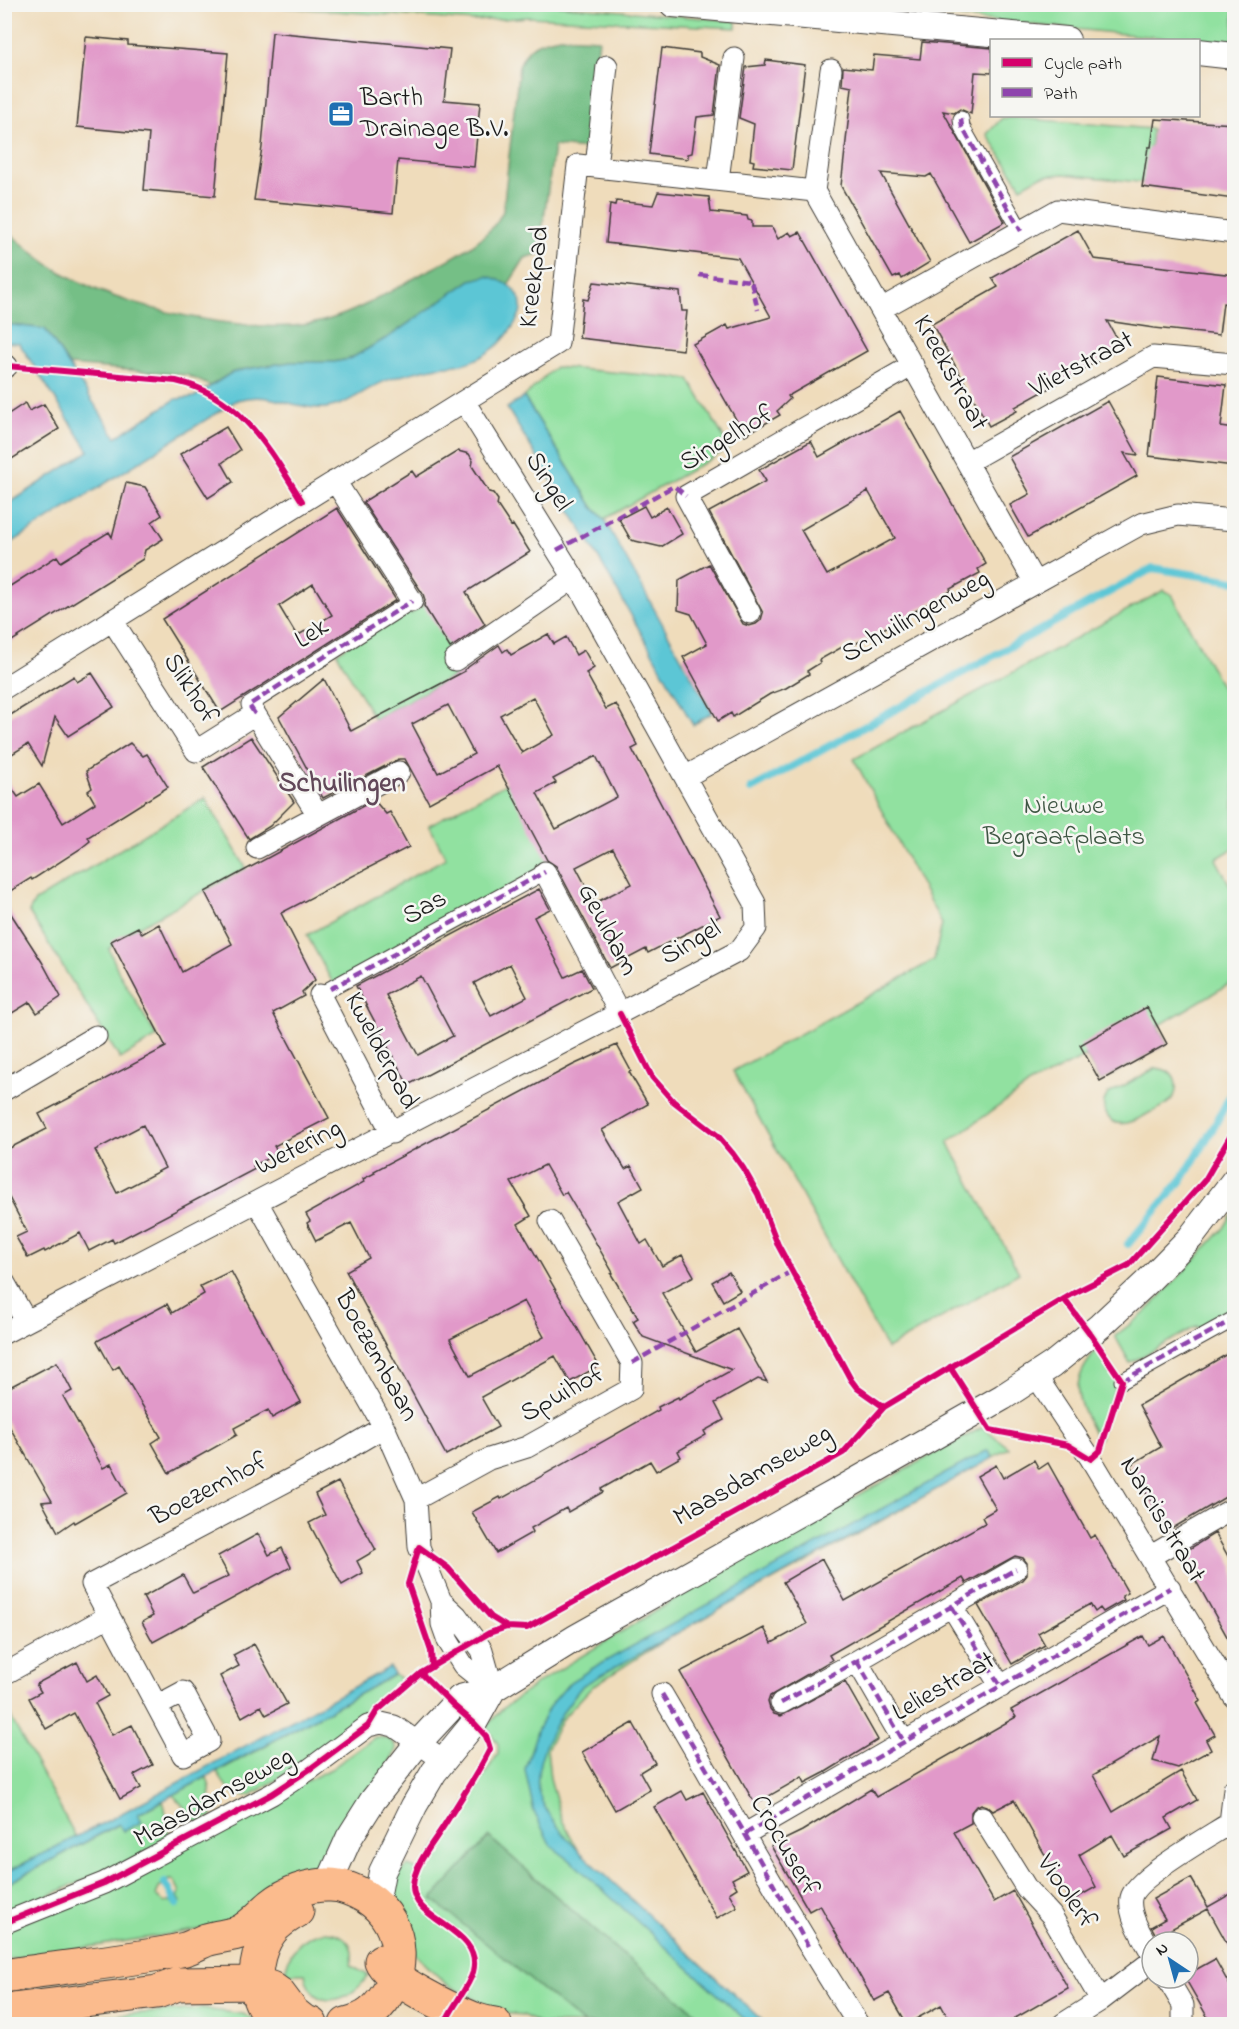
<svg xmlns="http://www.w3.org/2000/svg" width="1239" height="2029" font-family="'Indie Flower',sans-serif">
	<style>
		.green { fill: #91e1a0; stroke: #567e5e; stroke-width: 1.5; fill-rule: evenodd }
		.forest { fill: #74bf86; stroke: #486e51; stroke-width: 1.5 }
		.water { fill: #5bc6d5; stroke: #3c7178; stroke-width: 1.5 }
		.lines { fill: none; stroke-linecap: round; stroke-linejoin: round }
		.stream { stroke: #5bc6d5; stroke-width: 8 }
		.building { fill: #e199c9; fill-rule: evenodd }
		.pedestrian-casing { stroke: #3c3934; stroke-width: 17 }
		.minor-casing { stroke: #3c3934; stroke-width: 23 }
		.tertiary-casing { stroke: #3c3934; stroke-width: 28 }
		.primary-casing { stroke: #3c3934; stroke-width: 35 }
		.pedestrian { stroke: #fff; stroke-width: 15 }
		.minor { stroke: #fff; stroke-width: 21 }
		.tertiary { stroke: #fff; stroke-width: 26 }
		.primary { stroke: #fbbb8d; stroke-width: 33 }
		.quiet { stroke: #8e44ad; stroke-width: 4.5; stroke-dasharray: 9 4.5; stroke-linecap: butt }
		.cycleway-casing { stroke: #f6f6f2; stroke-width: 10 }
		.cycleway { stroke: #d6006c; stroke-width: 6 }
		.labels { text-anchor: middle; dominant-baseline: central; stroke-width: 5; stroke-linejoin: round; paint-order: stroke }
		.poi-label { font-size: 27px; fill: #1c1c1c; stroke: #f6f6f2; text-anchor: start }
		.street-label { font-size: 27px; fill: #1c1c1c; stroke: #f6f6f2 }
		.park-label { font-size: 27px; fill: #3f5744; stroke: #f6f6f2 }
		.neighbourhood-label { font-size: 28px; font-weight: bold; fill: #614859; stroke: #f6f6f2 }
	</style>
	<rect width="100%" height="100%" fill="#f6f6f2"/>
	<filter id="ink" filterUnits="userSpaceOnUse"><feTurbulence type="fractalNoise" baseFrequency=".0167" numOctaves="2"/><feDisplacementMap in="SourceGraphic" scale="12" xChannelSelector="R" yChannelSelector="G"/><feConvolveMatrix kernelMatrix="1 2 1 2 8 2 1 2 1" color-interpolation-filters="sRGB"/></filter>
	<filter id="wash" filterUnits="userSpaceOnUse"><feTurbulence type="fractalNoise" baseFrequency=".008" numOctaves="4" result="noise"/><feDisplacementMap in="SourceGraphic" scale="24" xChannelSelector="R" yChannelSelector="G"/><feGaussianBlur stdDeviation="1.35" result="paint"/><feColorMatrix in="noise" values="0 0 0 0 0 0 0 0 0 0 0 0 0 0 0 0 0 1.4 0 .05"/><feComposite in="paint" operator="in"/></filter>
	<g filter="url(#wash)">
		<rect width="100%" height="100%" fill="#efdcbb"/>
		<!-- green -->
		<path class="green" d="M252,5H553L736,21V28L529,17L474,21Z
			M835,5H1234V45Z
			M1002,118H1016L1152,129L1147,183L1064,174L1041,176L1021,187L987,134Z
			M555,367L689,379L730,448L604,519L593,507L524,397Z
			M1164,590L1172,595L1234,710V848L1216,859L1234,893V981L1158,1026L1167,1044L1100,1081L1086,1056L1029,1085L948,1142L1019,1273L887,1349L733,1071L934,960L942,924L854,759Z
			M426,603L466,670L374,719L337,653L406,607L411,614Z
			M513,780L559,870L336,989L307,935L446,858L429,825Z
			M205,798L246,868L120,937L109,949L119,973L157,1037L120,1059L29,912L35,901Z
			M1156,1068C1164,1069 1171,1071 1175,1080C1176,1084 1177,1089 1175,1094C1171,1104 1158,1109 1149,1113C1136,1121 1113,1133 1105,1111C1102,1104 1104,1100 1108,1094Z
			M1234,1211V1312L1201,1332L1197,1326L1130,1363L1115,1336L1146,1312L1224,1228Z
			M1097,1350L1117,1382L1099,1439L1096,1438C1078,1400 1066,1385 1097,1350Z
			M983,1427L1009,1448L860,1533L670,1637L593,1686L561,1720L547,1749L550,1778L561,1818L580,1853L764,2024H710L617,1950L489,1837L433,1899L584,2024H539L523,2015L502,2013L446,1984L411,1950L396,1912L393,1878L408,1866L421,1871L498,1754V1744L486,1727L501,1710L539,1682L734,1563Z
			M394,1675L403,1680L314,1758L251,1795C233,1799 225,1786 217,1772Z
			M4,1705L76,1837L5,1873H4Z
			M375,1737C385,1737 393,1739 397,1749C373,1790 348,1848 309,1876L229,1925L5,1960V1930L331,1769ZM172,1879L175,1882L180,1892L178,1897L181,1902L174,1905L171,1901L165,1903L156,1896L159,1887Z
			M207,1777L210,1788L212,1816L198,1823L173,1795Z
			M163,1801C168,1815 165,1824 171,1839L125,1863L5,1914V1885Z
			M323,1932C345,1932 356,1944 351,1966L368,1975C353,2002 311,2014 305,1974H285C288,1951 301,1937 323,1932Z
			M202,2009L243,2014L263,2024H20L54,2019Z"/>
		<!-- forest -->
		<path class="forest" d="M560,37L599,39L586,149L554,146L539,254L525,258L508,285L499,280H471L390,336L350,359L334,362H291L246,369L231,373L210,386L187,375L69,365L45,329L5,324V230C22,243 40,260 59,271C107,299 159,312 214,321C252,326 290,331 327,320C359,311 389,292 418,276C446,261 489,242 503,211L519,66C528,44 538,41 560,37Z
			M489,1837L617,1950L710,2024H584L432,1899Z"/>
		<!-- water -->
		<path class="water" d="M487,276C502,280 522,289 521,308C521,315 516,322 512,328C500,347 479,362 456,365C450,366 444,366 438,367C420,370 402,375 385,381C362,390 343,410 318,408C287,407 269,391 237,400L5,547V506L89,451L19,343L5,342V324L45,329L116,437L176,399L194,397L231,373L246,369L291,362H334L350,359L390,336L471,280Z
			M524,397L593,507L604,519L712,713L693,725L601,562L507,408Z
			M988,1450L993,1458L583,1685C561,1711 534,1753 538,1789C541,1809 564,1835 578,1850L766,2024H750L571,1861L551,1846L534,1812L525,1769L537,1731L549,1707L570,1682L593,1668Z
			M390,1667L394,1675L138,1814L142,1822L124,1831L119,1824L5,1885V1873L111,1819Z"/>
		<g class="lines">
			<!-- stream -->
			<path class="stream" d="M751,789L1153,568L1234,581
				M1128,1244L1183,1178L1215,1125L1234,1088
				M165,1883L177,1904"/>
		</g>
		<g id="blocks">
			<!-- building -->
			<path class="building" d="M272,32L450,49L444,100L480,103L474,167L398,160L393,213L254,200L262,147Z
				M86,37L128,41V45L228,53L215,196L144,190L149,134L77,127Z
				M922,42L992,48V73L975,72L971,114L960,109L954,113L943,111L1005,222L969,242L931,174L926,177L881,173L930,262L902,279L900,275L893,278L841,186L852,87L842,85L843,67L872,70L874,55L920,59Z
				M662,48L700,53V57L720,65L714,115L697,117L692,153L688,154V159L649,154Z
				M766,60L805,65L792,170L753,166L754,161L750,160L754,124L739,118L746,67L765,65Z
				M1155,119L1234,124V199L1142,187L1148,147H1151Z
				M658,192L709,197L711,212L747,216L748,220L752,221V227H772L778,239L789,232L792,236L800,232L867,351L788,396L790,399L777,411L780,415L745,435L693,344L727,325L729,329L771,317L738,258L606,243L610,204L615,205L616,201L653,205Z
				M1078,230L1094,259L1234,275L1231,304L1223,303L1219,335L1154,328L1107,321L1122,348L1015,407L1017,411L989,426L932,324L998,287L992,278Z
				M594,282L680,292L682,311H687L683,350L579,338L583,299L588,300Z
				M1158,377L1226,385L1221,427L1234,429V466L1149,456Z
				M1108,401L1138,455L1124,453L1137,476L1028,537L1010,505L1030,494L1009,457Z
				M25,403L29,411L44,404L59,429L4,464V417Z
				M900,411L986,564L978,569L980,573L950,589L951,591L876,633L853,645L851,642L819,660L820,663L807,671L809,674L786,688L770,694L733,717L731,713L718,721L683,657L707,644L691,614L678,610L679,580L709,564L743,624L749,626L756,624L761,620L763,613L709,512L766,481L759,470L811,441L819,457ZM868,491L895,538L827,575L801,530Z
				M226,427L240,450L222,463L233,482L208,498L180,454Z
				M458,451L469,454L473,461L472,466L489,492L493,493L498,500L497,505L511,526L513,525L530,552L466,592L485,624L450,648L424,606L425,600L423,594L363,502L412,471L416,477Z
				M126,483L145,487L162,515L152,522L163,539L145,550L143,559L4,646V590L57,556L61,562L109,532L112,537Z
				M644,506L650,517L667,507L682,534L661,547L631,540L619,519Z
				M337,508L396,600L220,712L162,619ZM313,584L332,615L297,636L279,606Z
				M548,634L554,644L566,637L576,655L584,650L594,668L586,673L606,709L616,704L638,746L632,749L720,916L648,953L646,949L610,968L556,866L547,860L497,766L429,803L405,759H399L323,798L279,717L324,679L351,731L465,671L464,670L499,645L503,652L507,649L511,655ZM533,697L554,735L522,753L500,715ZM448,705L474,754L438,773L412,724ZM596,756L617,797L556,829L537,793L556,783L553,779ZM613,848L632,884L595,903L576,867Z
				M92,673L114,707L68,736L55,717L42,766L28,744L4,759V719L74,676L77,682Z
				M251,737L294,802L270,826L249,839L203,767Z
				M130,743L143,756L147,754L168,787L88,837L90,841L80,849L32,880L31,878L4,895V777L18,797L39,784L63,823L95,803L88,791L92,788L86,771Z
				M374,800L386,814L390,812L409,847L281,913L315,980L302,992L304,996L273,1013L329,1118L274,1146L278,1153L253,1166L255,1169L114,1243L112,1239L89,1251L80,1233L45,1252L44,1250L28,1258L16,1237L27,1232L4,1188V1151L47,1129L39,1114L166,1047L111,941L138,927L142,934L159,924L182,972L232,944L205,892ZM143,1125L165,1168L117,1193L95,1150Z
				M539,889L550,909L534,917L565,977L582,969L592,988L408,1085L356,986ZM510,964L527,997L491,1016L474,983ZM421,976L453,1036L418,1055L386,995Z
				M4,903L42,962L61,997L37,1013L30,1002L4,1018Z
				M1147,1007L1167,1044L1100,1081L1080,1045Z
				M617,1045L631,1071L629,1072L648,1104L602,1130L625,1169L631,1166L643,1187L618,1201L641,1244L647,1240L662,1266L682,1255L694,1276L662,1293L696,1352L737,1329L767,1382L758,1379L715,1403L724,1420L704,1431L706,1435L678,1451L681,1457L656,1471L650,1461L601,1489L603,1492L568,1512L566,1508L531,1528L533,1532L496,1553L472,1512L500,1497L501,1499L659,1410L658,1407L678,1397L679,1399L732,1370L643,1337L633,1321L638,1318L611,1274L613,1273L588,1229L566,1192L562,1195L545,1165L511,1182L531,1216L518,1224L599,1366L570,1382L555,1356L481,1397L498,1427L446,1455L346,1271L369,1258L351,1223L316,1241L307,1223L310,1221L306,1214L364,1182L363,1179L375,1173L374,1171L573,1065ZM524,1301L544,1337L470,1376L450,1339Z
				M231,1271L301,1402L272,1418L268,1410L234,1428L237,1435L169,1473L152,1443L161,1437L119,1366L113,1370L97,1341L167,1304L172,1313L204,1294L200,1286Z
				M729,1272L740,1291L723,1301L712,1282Z
				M1234,1350V1492L1168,1531L1130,1465L1161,1447L1139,1405Z
				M57,1362L72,1391L63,1396L103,1468L111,1464L127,1493L75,1523L74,1521L58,1532L42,1502L52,1501L4,1417V1390Z
				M1034,1460L1039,1469L1048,1463L1090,1538L1095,1535L1128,1593L1122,1596L1124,1600L1103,1612L1100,1608L1095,1612L1090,1604L1038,1633L1045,1645L1012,1664L978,1605L1023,1580L1027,1575V1563L1023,1558L1015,1556L966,1583L963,1578L829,1655L832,1660L770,1696L768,1702L770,1709L774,1714L781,1716L845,1682L878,1740L824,1773L805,1783L802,1777L755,1804L680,1672L764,1628L772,1643L807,1624L783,1582L822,1559L845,1601L985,1523L982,1517L996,1509L977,1476L996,1465L1003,1478Z
				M338,1482L376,1550L357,1561L363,1573L342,1585L309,1523L325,1515L315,1494Z
				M1215,1533L1234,1567V1649L1181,1554Z
				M258,1534L269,1555L282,1548L291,1567L153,1642L142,1622L153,1616L143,1597L183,1575L193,1593L229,1576L218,1556Z
				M1143,1636L1148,1645L1164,1636L1201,1701L1197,1703L1215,1735L1206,1740L1211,1750L1178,1768L1153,1761L1160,1736L1093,1775L1113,1812L1181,1771L1197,1800L1166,1818L1172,1829L1124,1856L1112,1835L1079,1855L1096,1887L1071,1901L1014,1800L993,1811L987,1806L981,1804L975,1807L971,1812V1823L954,1832L994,1902L1013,1891L1068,1988L1003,2025H952L941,2005L907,2024L889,1993L874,2001L820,1905L809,1911L771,1846L802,1831L871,1789L876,1797L1016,1717L1011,1710Z
				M254,1644L287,1704L266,1715L261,1706L242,1717L220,1676L239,1666L233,1655Z
				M77,1662L87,1681L97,1675L108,1696L95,1703L112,1735L132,1725L153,1765L134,1775L141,1788L120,1799L74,1713L46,1729L29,1698L41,1692L36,1684Z
				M633,1723L655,1763L640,1772L650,1790L615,1810L582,1752Z
				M682,1791L687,1800L703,1792L747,1871L732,1879L737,1888L729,1893L737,1907L717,1918L654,1807Z
				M1191,1878L1208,1907L1234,1892V1956L1208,1909L1171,1929L1179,1942H1160L1152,1928L1151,1927L1165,1919L1153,1899Z
				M1215,1959L1234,1993V2025H1212L1185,1978H1188V1974Z"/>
		</g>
	</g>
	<g filter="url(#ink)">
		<use href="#blocks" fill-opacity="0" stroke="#3c3934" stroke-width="1.5"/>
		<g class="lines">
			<defs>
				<path id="pedestrian" d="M961,119L962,127L1021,231
					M255,714L249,705L412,601
					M330,989L545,872
					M1122,1381L1234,1319"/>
				<path id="minor" d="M607,66L596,167L814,191L1035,583
					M718,180L734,58
					M814,191L831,70
					M881,309L1058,210L1234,233
					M4,368L7,366
					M464,401L558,343L578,165L596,167
					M967,462L1153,357L1234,364
					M335,481L412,601
					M750,613L686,496L913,365
					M112,620L196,751L255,714L318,815
					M455,660L574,578
					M4,688L464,401L574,578L755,903L756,928L739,951L4,1333
					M685,777L1141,524L1178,515L1234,520
					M257,848L399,772
					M545,872L620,1014
					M320,995L392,1133
					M4,1090L96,1036
					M257,1202L384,1427L416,1499L419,1547L441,1601L442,1624L448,1641L463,1665L493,1689
					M4,1282L26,1321
					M1036,1376L1091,1459L1234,1697
					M416,1499L489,1459L527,1447L631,1389L632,1363L550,1221
					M1151,1556L1234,1508
					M441,1601L457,1616L482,1650L493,1689
					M952,1607L1001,1687
					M857,1661L904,1742
					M8,1672L109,1616
					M662,1694C727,1804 789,1917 858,2024
					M781,1703L857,1661L1016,1569
					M157,1706L183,1692L209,1741L183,1755L92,1584L338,1454L384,1427
					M982,1817L1027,1889L1051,1915L1101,2000
					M745,1834L1170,1588
					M4,1923L104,1883L272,1794L310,1769L368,1726L381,1723L394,1726L443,1760
					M1152,1954C1144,1938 1128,1917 1131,1898C1135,1878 1210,1836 1230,1823L1234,1789
					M1167,1978L1183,2005V2024
					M1063,2024L1101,2000L1152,1961"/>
				<path id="tertiary" d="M673,4L1067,40
					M1198,52L1234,56
					M328,1885L349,1838L373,1800L418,1743L460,1698L493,1689L577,1637L840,1490L1003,1397L1052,1365L1100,1326L1147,1282L1191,1237L1234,1181
					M376,1904L382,1872L414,1806L434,1772L474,1723L493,1689"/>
				<path id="primary" d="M381,1961C388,1980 452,2010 472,2018C479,2021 488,2023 495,2024
					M4,1976C64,1966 125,1962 185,1949C192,1947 199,1943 206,1940C215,1937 227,1936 237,1933C250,1928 261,1914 272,1905C287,1893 308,1885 327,1885C341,1884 354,1890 366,1897C408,1923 408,1982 371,2013C364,2019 354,2022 346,2024
					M4,2011L157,1992L178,1984L256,1983L271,1988L278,1993L293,2013L303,2021L311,2024
					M278,2024C272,2018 265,2011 261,2002C251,1981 257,1949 271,1931C277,1923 288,1916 297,1911"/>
			</defs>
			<!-- pedestrian casing -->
			<use href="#pedestrian" class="pedestrian-casing"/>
			<!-- minor casing -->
			<use href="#minor" class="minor-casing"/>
			<!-- tertiary casing -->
			<use href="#tertiary" class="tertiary-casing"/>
			<!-- primary casing -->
			<use href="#primary" class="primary-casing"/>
			<!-- pedestrian -->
			<use href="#pedestrian" class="pedestrian"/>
			<!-- minor -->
			<use href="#minor" class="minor"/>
			<!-- tertiary -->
			<use href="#tertiary" class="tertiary"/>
			<!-- primary -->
			<use href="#primary" class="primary"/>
			<!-- quiet -->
			<path class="quiet" d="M961,119L962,127L1021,231
				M699,275L751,281L758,310
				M557,550L674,486L686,496
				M255,714L249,705L412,601
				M330,989L545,872
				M632,1363L792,1271
				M1122,1381L1234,1319
				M952,1607L1001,1687
				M857,1661L904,1742
				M662,1694L745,1834L808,1946
				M781,1703L857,1661L1016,1569
				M745,1834L1170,1588"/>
			<defs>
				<path id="cycleway" d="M7,366L176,381C242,396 269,449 302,501
					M620,1014L652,1077L673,1101L717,1135L733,1154L743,1168L758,1194L778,1245L851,1380L857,1388L884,1407
					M950,1367L990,1430L1068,1445L1091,1459L1100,1451L1122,1381L1091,1335L1064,1299
					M432,1667L431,1651L408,1584L419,1547L448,1568L491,1617L507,1627
					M421,1673L453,1705L474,1723L486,1736L490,1749C477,1775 460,1800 445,1824C434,1842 414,1864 413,1886C412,1922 484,1929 473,1972C469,1986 455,2003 448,2017L444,2021L434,2024
					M4,1923L104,1883L272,1794L310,1769L368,1726L377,1711L421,1673L489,1633L507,1627L527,1628L843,1453L884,1407L1074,1293L1129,1265L1205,1180L1234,1130"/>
			</defs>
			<!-- cycleway casing -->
			<use href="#cycleway" class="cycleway-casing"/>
			<!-- cycleway -->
			<use href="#cycleway" class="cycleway"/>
		</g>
	</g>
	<!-- icons -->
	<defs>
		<symbol id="office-square" viewBox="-11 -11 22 22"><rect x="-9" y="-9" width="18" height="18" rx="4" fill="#1f6fb2" stroke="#f6f6f2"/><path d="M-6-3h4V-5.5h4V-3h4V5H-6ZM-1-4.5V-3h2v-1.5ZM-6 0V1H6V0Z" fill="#fff"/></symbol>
	</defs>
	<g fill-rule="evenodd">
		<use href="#office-square" x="326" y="99" width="30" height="30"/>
	</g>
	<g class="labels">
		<!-- poi labels -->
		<g class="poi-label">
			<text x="360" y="98">Barth<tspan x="360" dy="31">Drainage B.V.</tspan></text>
		</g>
		<!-- street labels -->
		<g class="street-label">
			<text transform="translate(535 277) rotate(-83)">Kreekpad</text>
			<text transform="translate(1082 365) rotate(-28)">Vlietstraat</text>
			<text transform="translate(950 373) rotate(61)">Kreekstraat</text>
			<text transform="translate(727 439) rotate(-31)">Singelhof</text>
			<text transform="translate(548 482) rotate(58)">Singel</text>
			<text transform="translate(916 617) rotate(-29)">Schuilingenweg</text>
			<text transform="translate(312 634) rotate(-33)">Lek</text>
			<text transform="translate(190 689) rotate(57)">Slikhof</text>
			<text transform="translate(425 908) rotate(-29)">Sas</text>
			<text transform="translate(607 930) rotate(62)">Geuldam</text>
			<text transform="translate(691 943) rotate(-30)">Singel</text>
			<text transform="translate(381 1051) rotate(62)">Kwelderpad</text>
			<text transform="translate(299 1148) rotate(-27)">Wetering</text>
			<text transform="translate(376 1356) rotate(61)">Boezembaan</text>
			<text transform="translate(563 1394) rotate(-29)">Spuihof</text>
			<text transform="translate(753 1476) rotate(-30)">Maasdamseweg</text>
			<text transform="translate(209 1490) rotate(-28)">Boezemhof</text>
			<text transform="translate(1162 1520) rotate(59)">Narcisstraat</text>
			<text transform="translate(944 1687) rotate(-30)">Leliestraat</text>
			<text transform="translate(214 1798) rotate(-29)">Maasdamseweg</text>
			<text transform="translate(784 1846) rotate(60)">Crocuserf</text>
			<text transform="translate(1066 1892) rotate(55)">Vioolerf</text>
		</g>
		<!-- park labels -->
		<g class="park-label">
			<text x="1064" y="806">Nieuwe<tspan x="1064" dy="31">Begraafplaats</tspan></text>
		</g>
		<!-- neighbourhood labels -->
		<g class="neighbourhood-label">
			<text x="342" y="784">Schuilingen</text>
		</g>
	</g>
	<!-- margin -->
	<rect width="1239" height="2029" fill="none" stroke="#f6f6f2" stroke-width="24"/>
	<!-- legend -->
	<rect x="990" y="39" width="210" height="78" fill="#f6f6f2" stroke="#9f9f9c" stroke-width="1.5"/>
	<rect x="1002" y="58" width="30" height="9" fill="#d6006c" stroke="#9f9f9c" stroke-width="1.5"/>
	<text x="1044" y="69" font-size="18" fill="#1c1c1c">Cycle path</text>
	<rect x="1002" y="88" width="30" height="9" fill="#8e44ad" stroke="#9f9f9c" stroke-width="1.5"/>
	<text x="1044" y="99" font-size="18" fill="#1c1c1c">Path</text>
	<!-- north arrow -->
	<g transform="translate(1170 1960) rotate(324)"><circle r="28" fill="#f6f6f2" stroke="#9f9f9c" stroke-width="1.5"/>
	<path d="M0-4.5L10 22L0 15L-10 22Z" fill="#1f6fb2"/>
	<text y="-9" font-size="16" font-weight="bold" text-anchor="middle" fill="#1c1c1c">N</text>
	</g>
</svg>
